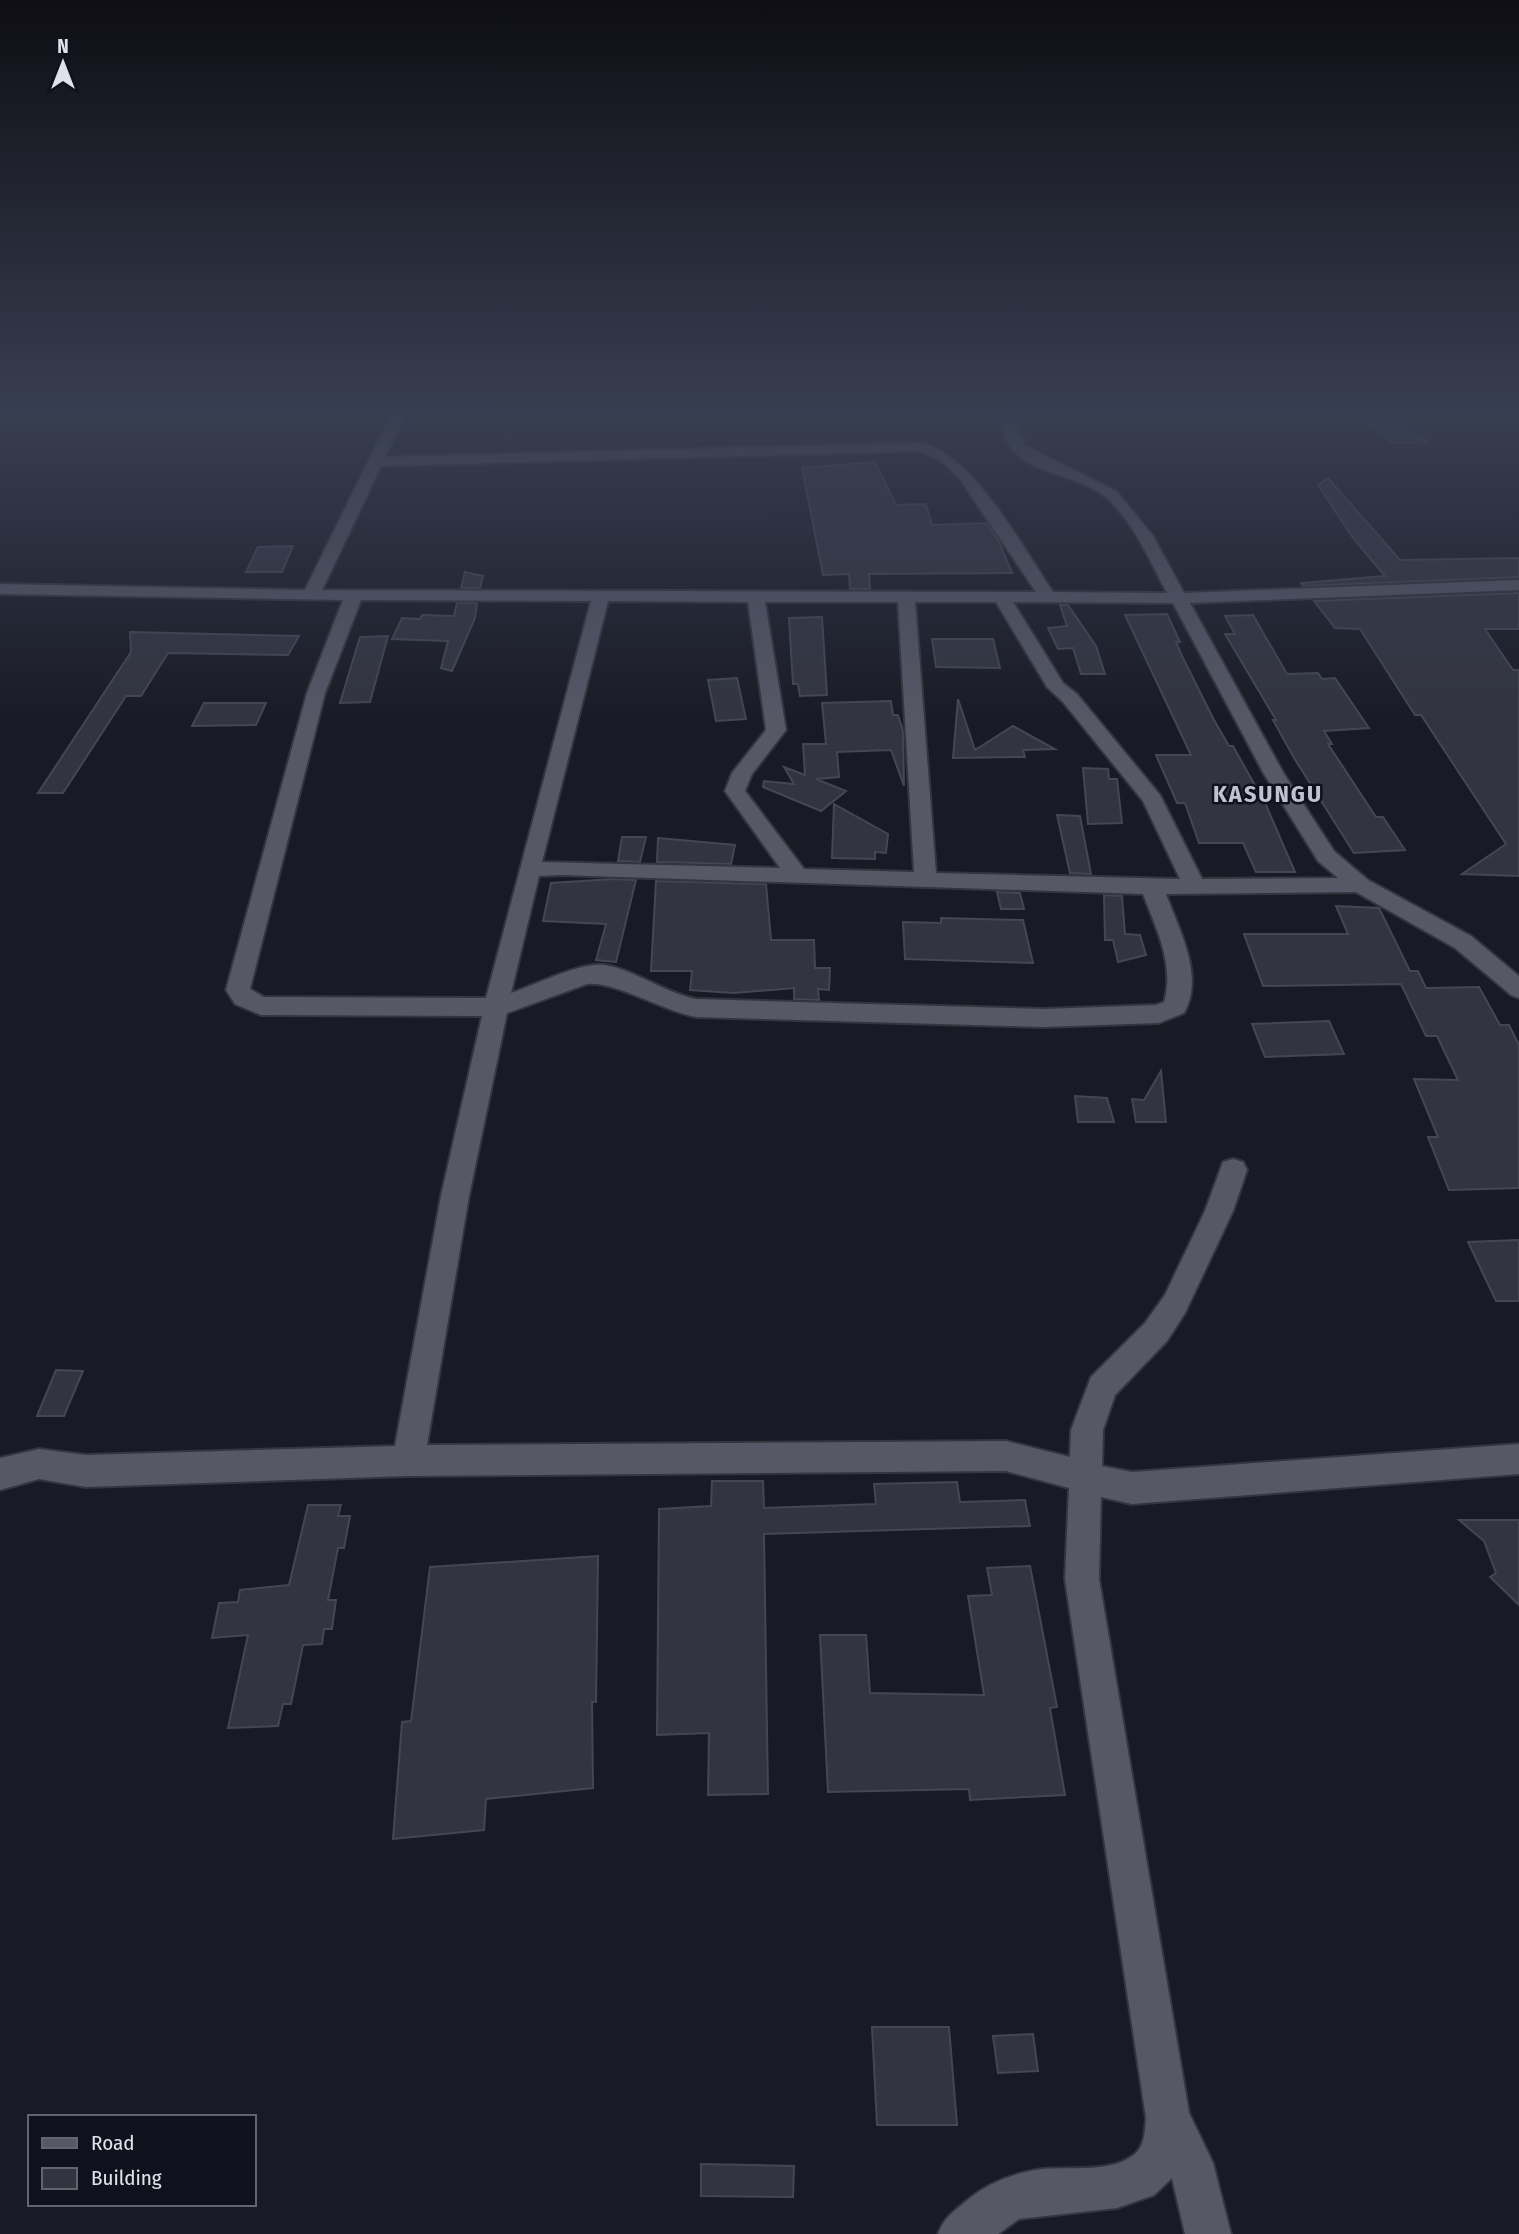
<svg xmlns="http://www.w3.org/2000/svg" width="1519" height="2234" font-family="'Fira Sans Condensed',sans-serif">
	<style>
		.building { fill: #323440; stroke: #444753; stroke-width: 2 }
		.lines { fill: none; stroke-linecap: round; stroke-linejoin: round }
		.minor-casing { stroke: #35353e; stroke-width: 4 }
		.minor { fill: #565866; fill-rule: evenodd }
		.labels { text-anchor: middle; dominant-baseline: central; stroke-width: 5; stroke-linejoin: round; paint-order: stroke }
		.far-district-label { font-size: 24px; font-weight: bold; letter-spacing: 2px; fill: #c0c2d2; stroke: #10111c }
	</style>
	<rect width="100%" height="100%" fill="#191a25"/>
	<!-- building -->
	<path class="building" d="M1399,421L1428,442L1392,443L1369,424Z
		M875,462L896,505L926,504L932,525L987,523L999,542L1012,573L869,574L870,589H850L849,574L823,575L802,468Z
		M1328,478L1400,560L1519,558V577L1303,586L1301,583L1385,576L1353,538L1318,485Z
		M293,546L282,572H246L258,547Z
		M465,572L483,576L480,588H461Z
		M1519,593V629H1485L1513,670H1519V876L1462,874L1506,844L1421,715H1415L1360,629L1335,628L1314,601Z
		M457,603H477L475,618L452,671L441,668L448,641L392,639L402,618L420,619L422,615L454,616Z
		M1060,605H1068L1096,646L1105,674H1081L1073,648L1058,649L1048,628L1067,626Z
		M1167,614L1180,642H1176L1182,656L1214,720L1229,746H1233L1266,805L1295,872H1256L1243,843H1199L1185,803H1177L1156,755H1191L1125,615Z
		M1253,615L1287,674L1318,673L1322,679L1335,678L1369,728L1324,731L1332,744H1328L1376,817H1383L1405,850L1354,853L1294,758L1273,720H1276L1225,634H1235L1225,616Z
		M822,617L827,695L800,696L798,684H793L789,618Z
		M130,632L299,636L288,655L168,653L141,696H126L63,793H38L131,652Z
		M388,636L370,702L340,703L360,637Z
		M932,639H993L1000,668L936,667Z
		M737,678L746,719L716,721L708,680Z
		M958,699L975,750L1013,726L1055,749L1023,750L1025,757L953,758Z
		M891,701L893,715H898L903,731L904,786L891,750L837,752L839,777L816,779L846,791L821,811L763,787L764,781L794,784L784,767L805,775L803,744H826L822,703Z
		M204,703H266L256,725L192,726Z
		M1083,768L1108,769L1109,779H1117L1122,823L1088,824Z
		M834,804L888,834L886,853L875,852V859L832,858Z
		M1057,815L1080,816L1091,874L1070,873Z
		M622,837H646L640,862L618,861Z
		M658,838L735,845L731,864L657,862Z
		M614,879L636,880L616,962L596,960L606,924L543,921L551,883Z
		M656,881L766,884L771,940H814L815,968H830L829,990L818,989L819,1000H814L794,999V988L734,993L690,990L692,971H651Z
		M997,892L1020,893L1024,909H1001Z
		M1104,895L1122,896L1125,934L1140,935L1146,955L1118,962L1113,940H1105Z
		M1336,906L1379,908L1410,971H1418L1426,988L1479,987L1500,1025H1509L1519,1045V1188L1449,1190L1428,1137H1438L1414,1079L1458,1080L1437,1036H1426L1401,984L1263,986L1244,934H1348Z
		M941,918L1023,920L1033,963L905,959L903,922L941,923Z
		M1329,1021L1344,1054L1265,1057L1252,1024Z
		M1161,1071L1166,1122H1136L1132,1099L1144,1100Z
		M1075,1096L1107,1098L1114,1122H1078Z
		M1519,1240V1301H1496L1468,1242Z
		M56,1370L83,1371L64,1416H37Z
		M712,1481H763L764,1508L876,1504L874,1484L957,1482L960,1502L1025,1500L1030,1526L764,1534L768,1794L708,1795L709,1733L657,1735L659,1509L711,1506Z
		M308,1505H341L338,1516H350L344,1548H338L328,1600H336L332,1629H324L322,1644L303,1645L291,1704H283L278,1726L228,1728L248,1635L212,1638L219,1603L238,1602L240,1590L289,1585Z
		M1459,1520H1519V1605L1490,1577L1496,1573L1484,1541Z
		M598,1556L596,1702H592L593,1788L486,1799L484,1830L393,1839L402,1722L411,1721L430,1567Z
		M1030,1566L1057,1707L1050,1708L1065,1795L970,1800L969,1789L828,1792L820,1635H866L870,1693L984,1695L968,1596L992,1595L987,1568Z
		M872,2027H949L957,2125H877Z
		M1033,2034L1038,2071L998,2073L993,2036Z
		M701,2164L794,2166L793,2197L701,2196Z"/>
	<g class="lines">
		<defs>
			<path id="minor" d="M393,411H407L385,457L922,443C974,456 1023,548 1053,592L1167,593C1150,561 1134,522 1106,497C1081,476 1034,474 1014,451C1005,442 1002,423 997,411H1011L1025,446L1116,491L1153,536L1184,593L1519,580V590L1190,603L1284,774L1334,851L1368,880L1471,936L1519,976V998L1511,995L1455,948L1356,892L1166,894C1179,930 1205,976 1184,1013L1159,1023L1043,1027L696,1017C664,1011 612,980 587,984L507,1013L469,1196L427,1445L1006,1441L1070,1457L1071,1430L1091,1377L1145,1323L1165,1295L1205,1211L1223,1162L1233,1159L1243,1162L1247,1170L1233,1211L1185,1313L1167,1341L1115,1395L1103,1430L1102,1466L1132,1472L1519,1444V1474L1132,1504L1101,1497L1099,1579L1189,2113L1213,2163L1231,2234H1185L1172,2178L1154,2195L1117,2208L1019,2219L998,2234H938C944,2218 952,2213 965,2202C987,2183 1013,2173 1042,2169C1071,2166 1113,2174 1136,2153C1145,2144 1145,2130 1146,2118L1065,1579L1069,1488L1006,1471L408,1476L86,1487L39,1479L0,1490V1458L39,1449L86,1455L395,1446L441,1196L482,1016L261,1015L235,1004L226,990L307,693L343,600L0,594V584L305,590ZM920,451L940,460L960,479L1036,592L322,590L381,466ZM361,600L591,601L486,998L264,997L250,989L325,693ZM608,601L748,602L766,730L732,773L725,791L780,868L542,862ZM765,602H898L914,872L804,869L745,791L752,774L786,730ZM915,602H996L1047,687L1063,702L1143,801L1180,879L936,873ZM1013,602L1173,603L1264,774L1318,861L1338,878L1202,879L1160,795L1077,694L1063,683ZM561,875L1143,894C1156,928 1175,965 1164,1002L1156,1005L1043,1009L696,999C665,993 633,969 604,965C580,962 535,985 511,993L539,876Z"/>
		</defs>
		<!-- minor casing -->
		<use href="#minor" class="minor-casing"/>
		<!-- minor -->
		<use href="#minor" class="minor"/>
	</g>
	<!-- sky -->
	<linearGradient id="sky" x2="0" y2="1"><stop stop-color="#0e0e14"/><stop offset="0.57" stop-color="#383e51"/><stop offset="1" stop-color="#383e51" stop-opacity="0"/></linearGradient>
	<rect width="1519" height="724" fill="url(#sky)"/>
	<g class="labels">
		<!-- far-district labels -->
		<g class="far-district-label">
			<text x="1268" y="794">KASUNGU</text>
		</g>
	</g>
	<!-- legend -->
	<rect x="28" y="2115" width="228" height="91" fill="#10111c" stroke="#63646e" stroke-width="2"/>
	<rect x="42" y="2138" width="35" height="10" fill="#565866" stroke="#63646e" stroke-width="2"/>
	<text x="91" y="2150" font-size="21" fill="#e0e1e9">Road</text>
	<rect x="42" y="2168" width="35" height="21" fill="#323440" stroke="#63646e" stroke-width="2"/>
	<text x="91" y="2185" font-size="21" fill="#e0e1e9">Building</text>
	<!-- north arrow -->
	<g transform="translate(63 63)" stroke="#10111c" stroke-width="5" paint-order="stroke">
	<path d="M0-5L12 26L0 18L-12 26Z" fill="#e0e1e9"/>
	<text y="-10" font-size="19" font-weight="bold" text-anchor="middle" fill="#e0e1e9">N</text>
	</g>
</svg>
